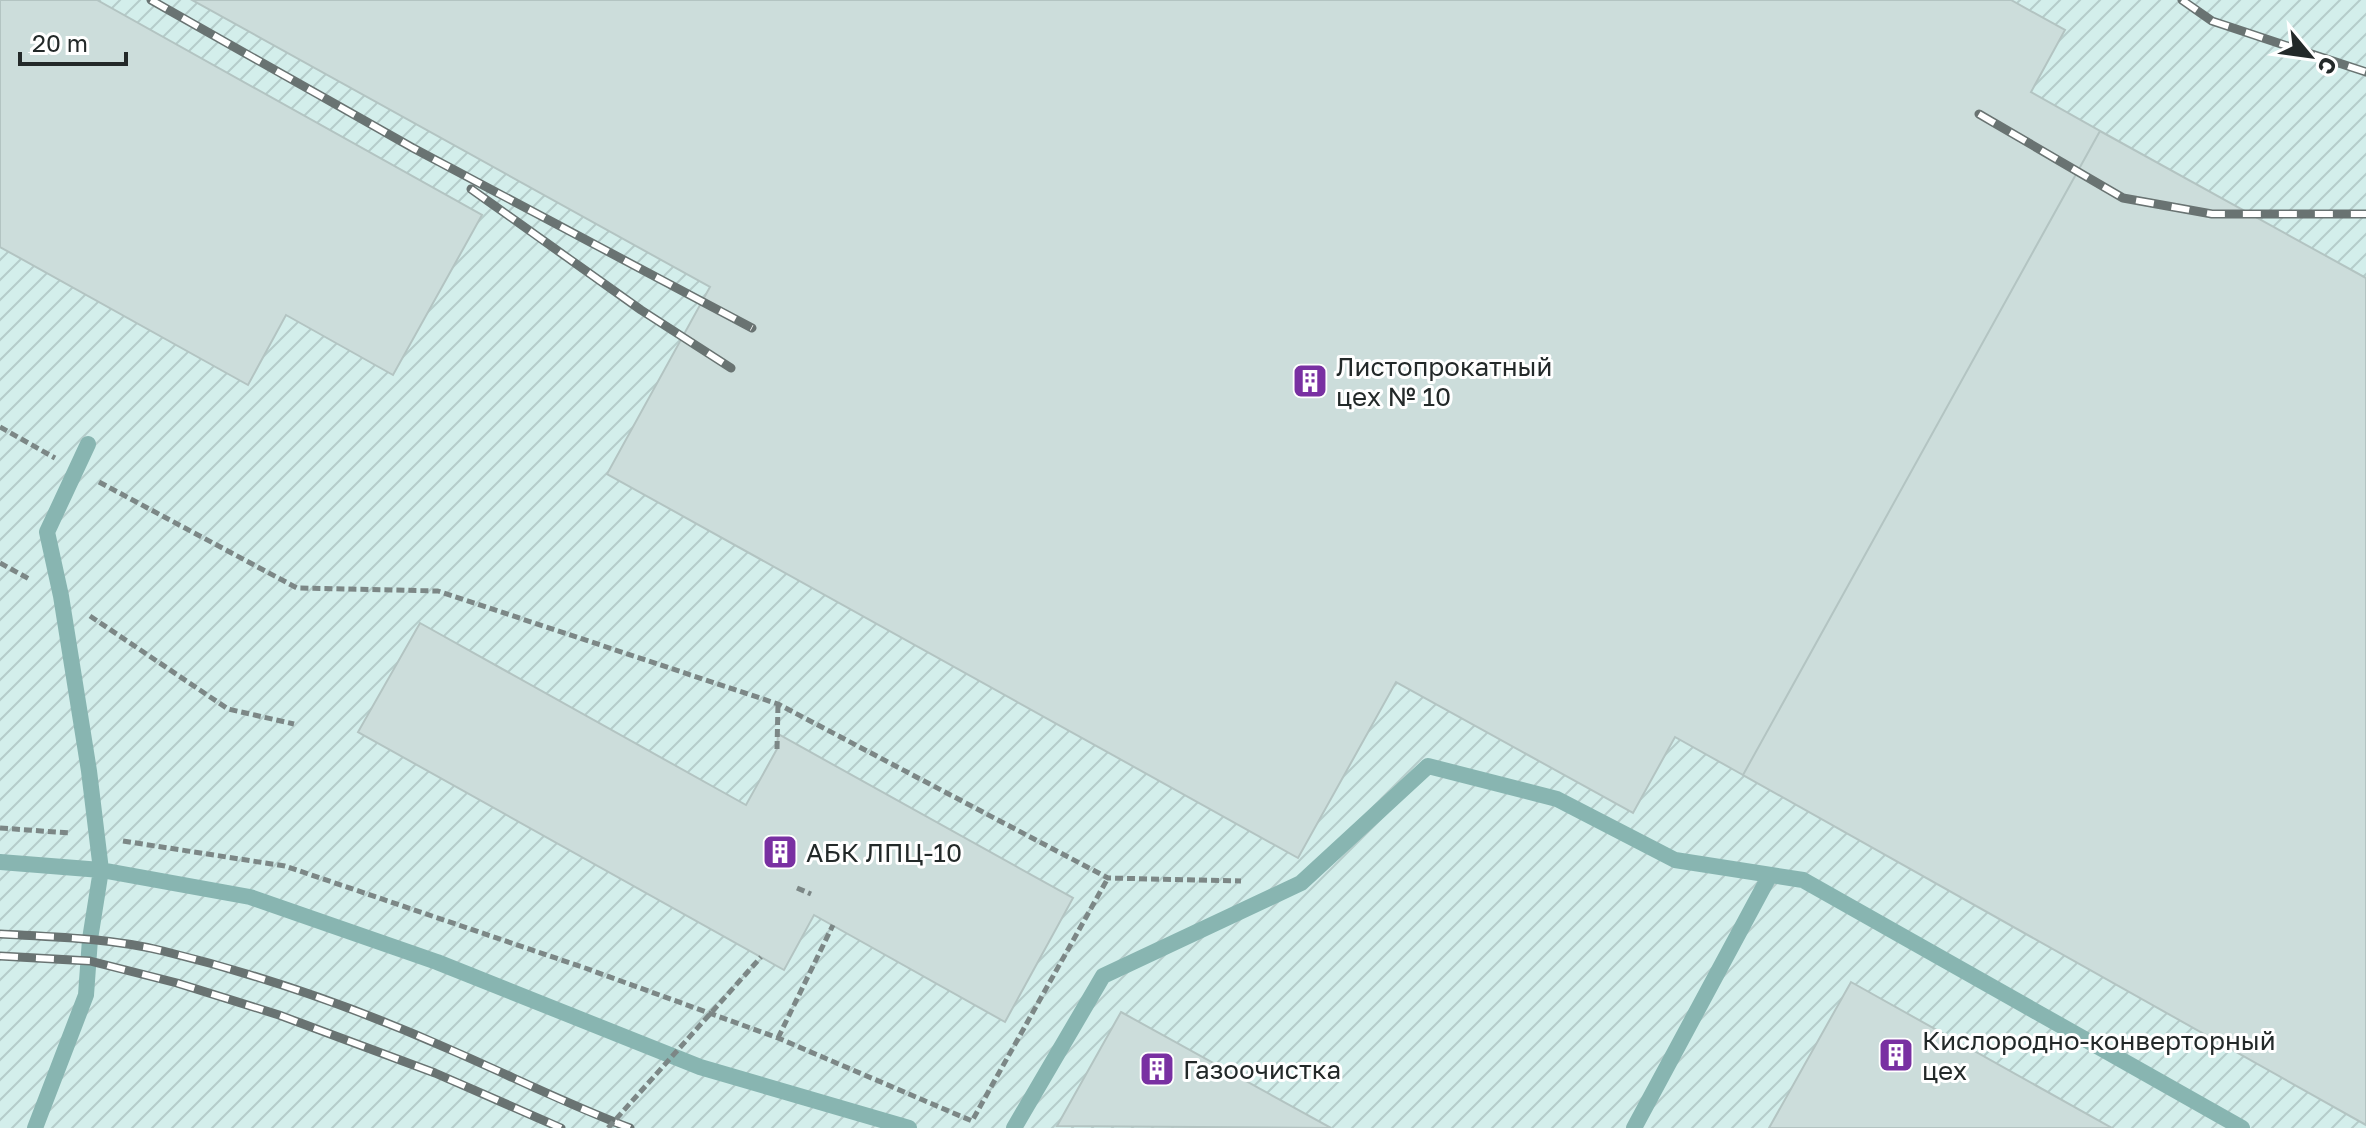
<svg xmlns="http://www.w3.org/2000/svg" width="2366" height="1128" font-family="'Golos Text',sans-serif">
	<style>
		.industrial { fill: url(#industrial-furrows) }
		.building { fill: #ccdddb; stroke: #b3c4c2; stroke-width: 2 }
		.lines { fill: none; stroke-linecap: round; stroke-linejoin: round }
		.path { stroke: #7c8786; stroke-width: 5; stroke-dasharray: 8 4; stroke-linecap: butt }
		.service { stroke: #88b5b1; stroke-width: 16 }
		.rail-casing { stroke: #697372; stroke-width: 9 }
		.rail { stroke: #fff; stroke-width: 6; stroke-dasharray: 18; stroke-linecap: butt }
		.path-bridge { stroke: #7c8786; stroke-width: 5; stroke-dasharray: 8 4; stroke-linecap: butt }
		.labels { text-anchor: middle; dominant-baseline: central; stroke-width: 6; stroke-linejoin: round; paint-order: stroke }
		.poi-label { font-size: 26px; fill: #232929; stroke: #fff; text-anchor: start }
	</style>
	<defs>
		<pattern id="industrial-furrows" width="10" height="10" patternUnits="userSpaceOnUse" patternTransform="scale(2)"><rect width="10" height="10" fill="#d3eeeb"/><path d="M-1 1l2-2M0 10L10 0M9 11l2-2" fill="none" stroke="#b5ccca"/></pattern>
	</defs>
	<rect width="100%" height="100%" fill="#e6f7f5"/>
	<!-- industrial -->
	<path class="industrial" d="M0,0H2366V1128H0Z"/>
	<!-- building -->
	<path class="building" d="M0,0H97L482,215L393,375L286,315L248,385L0,247Z
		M192,0H2011L2065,30L2031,92L2100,131L1743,775L1675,737L1633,813L1396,682L1298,858L607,474L710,287Z
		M2100,131L2366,278V1125L1743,775Z
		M420,623L746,805L777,749L778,734L1073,898L1005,1022L814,915L784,970L358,732Z
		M1851,982L2112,1128H1769Z
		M1121,1012L1331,1128L1057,1126Z"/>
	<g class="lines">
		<!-- path -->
		<path class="path" d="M0,427L55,458
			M99,482L297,588L438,591L778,704L1108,878L1241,881
			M0,563L31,580
			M90,616L228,709L294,724
			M777,749L778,704
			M0,828L70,833
			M123,841L285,866L585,968L778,1038L972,1121L1108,878
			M797,888L811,894
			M778,1038L833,925"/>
		<!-- service -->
		<path class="service" d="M0,862L101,870L250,897L437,962L700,1067L909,1128
			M35,1128L86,995L90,939L101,870L89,771L61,596L47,532L88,444
			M1014,1128L1103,976L1301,883L1428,766L1557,799L1675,860L1803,880L2242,1128
			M1634,1128L1770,875"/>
		<defs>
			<path id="rail" d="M151,0L413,148L752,328
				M2182,0L2212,21L2366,72
				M1979,114L2123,198L2212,214H2366
				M471,189L641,310L731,368
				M0,934C54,937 110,938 163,951C261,975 359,1009 451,1050C511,1076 569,1105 630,1128
				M0,956L90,961L177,983L279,1015L435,1073L561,1128"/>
		</defs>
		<!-- rail casing -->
		<use href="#rail" class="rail-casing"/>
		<!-- rail -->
		<use href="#rail" class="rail"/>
		<!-- path-bridge -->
		<path class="path-bridge" d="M608,1128L761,957"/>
	</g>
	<!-- icons -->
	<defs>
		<symbol id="building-square" viewBox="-11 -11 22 22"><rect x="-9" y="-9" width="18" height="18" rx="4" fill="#7930a2" stroke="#fff"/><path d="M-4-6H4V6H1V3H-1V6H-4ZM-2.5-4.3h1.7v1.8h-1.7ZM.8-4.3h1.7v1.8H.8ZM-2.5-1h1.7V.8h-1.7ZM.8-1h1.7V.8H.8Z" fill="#fff"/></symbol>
	</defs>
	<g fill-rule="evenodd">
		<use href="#building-square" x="1290" y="361" width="40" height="40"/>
		<use href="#building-square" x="760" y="832" width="40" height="40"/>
		<use href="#building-square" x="1876" y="1035" width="40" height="40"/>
		<use href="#building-square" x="1137" y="1049" width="40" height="40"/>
	</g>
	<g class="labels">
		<!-- poi labels -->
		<g class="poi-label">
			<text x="1336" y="366">Листопрокатный<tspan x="1336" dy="30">цех № 10</tspan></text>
			<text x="806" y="852">АБК ЛПЦ-10</text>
			<text x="1922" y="1040">Кислородно-конверторный<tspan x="1922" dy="30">цех</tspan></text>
			<text x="1183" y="1069">Газоочистка</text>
		</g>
	</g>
	<!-- north arrow -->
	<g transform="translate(2310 56) rotate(119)" stroke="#ffffff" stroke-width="6" paint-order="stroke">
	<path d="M0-6L14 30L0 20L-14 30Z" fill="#232929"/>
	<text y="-12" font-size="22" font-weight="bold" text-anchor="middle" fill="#232929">С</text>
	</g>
	<!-- scale -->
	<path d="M20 52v12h106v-12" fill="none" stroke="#232929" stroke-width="4"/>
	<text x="32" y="52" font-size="24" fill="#232929" stroke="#ffffff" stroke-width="6" paint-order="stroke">20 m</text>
</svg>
